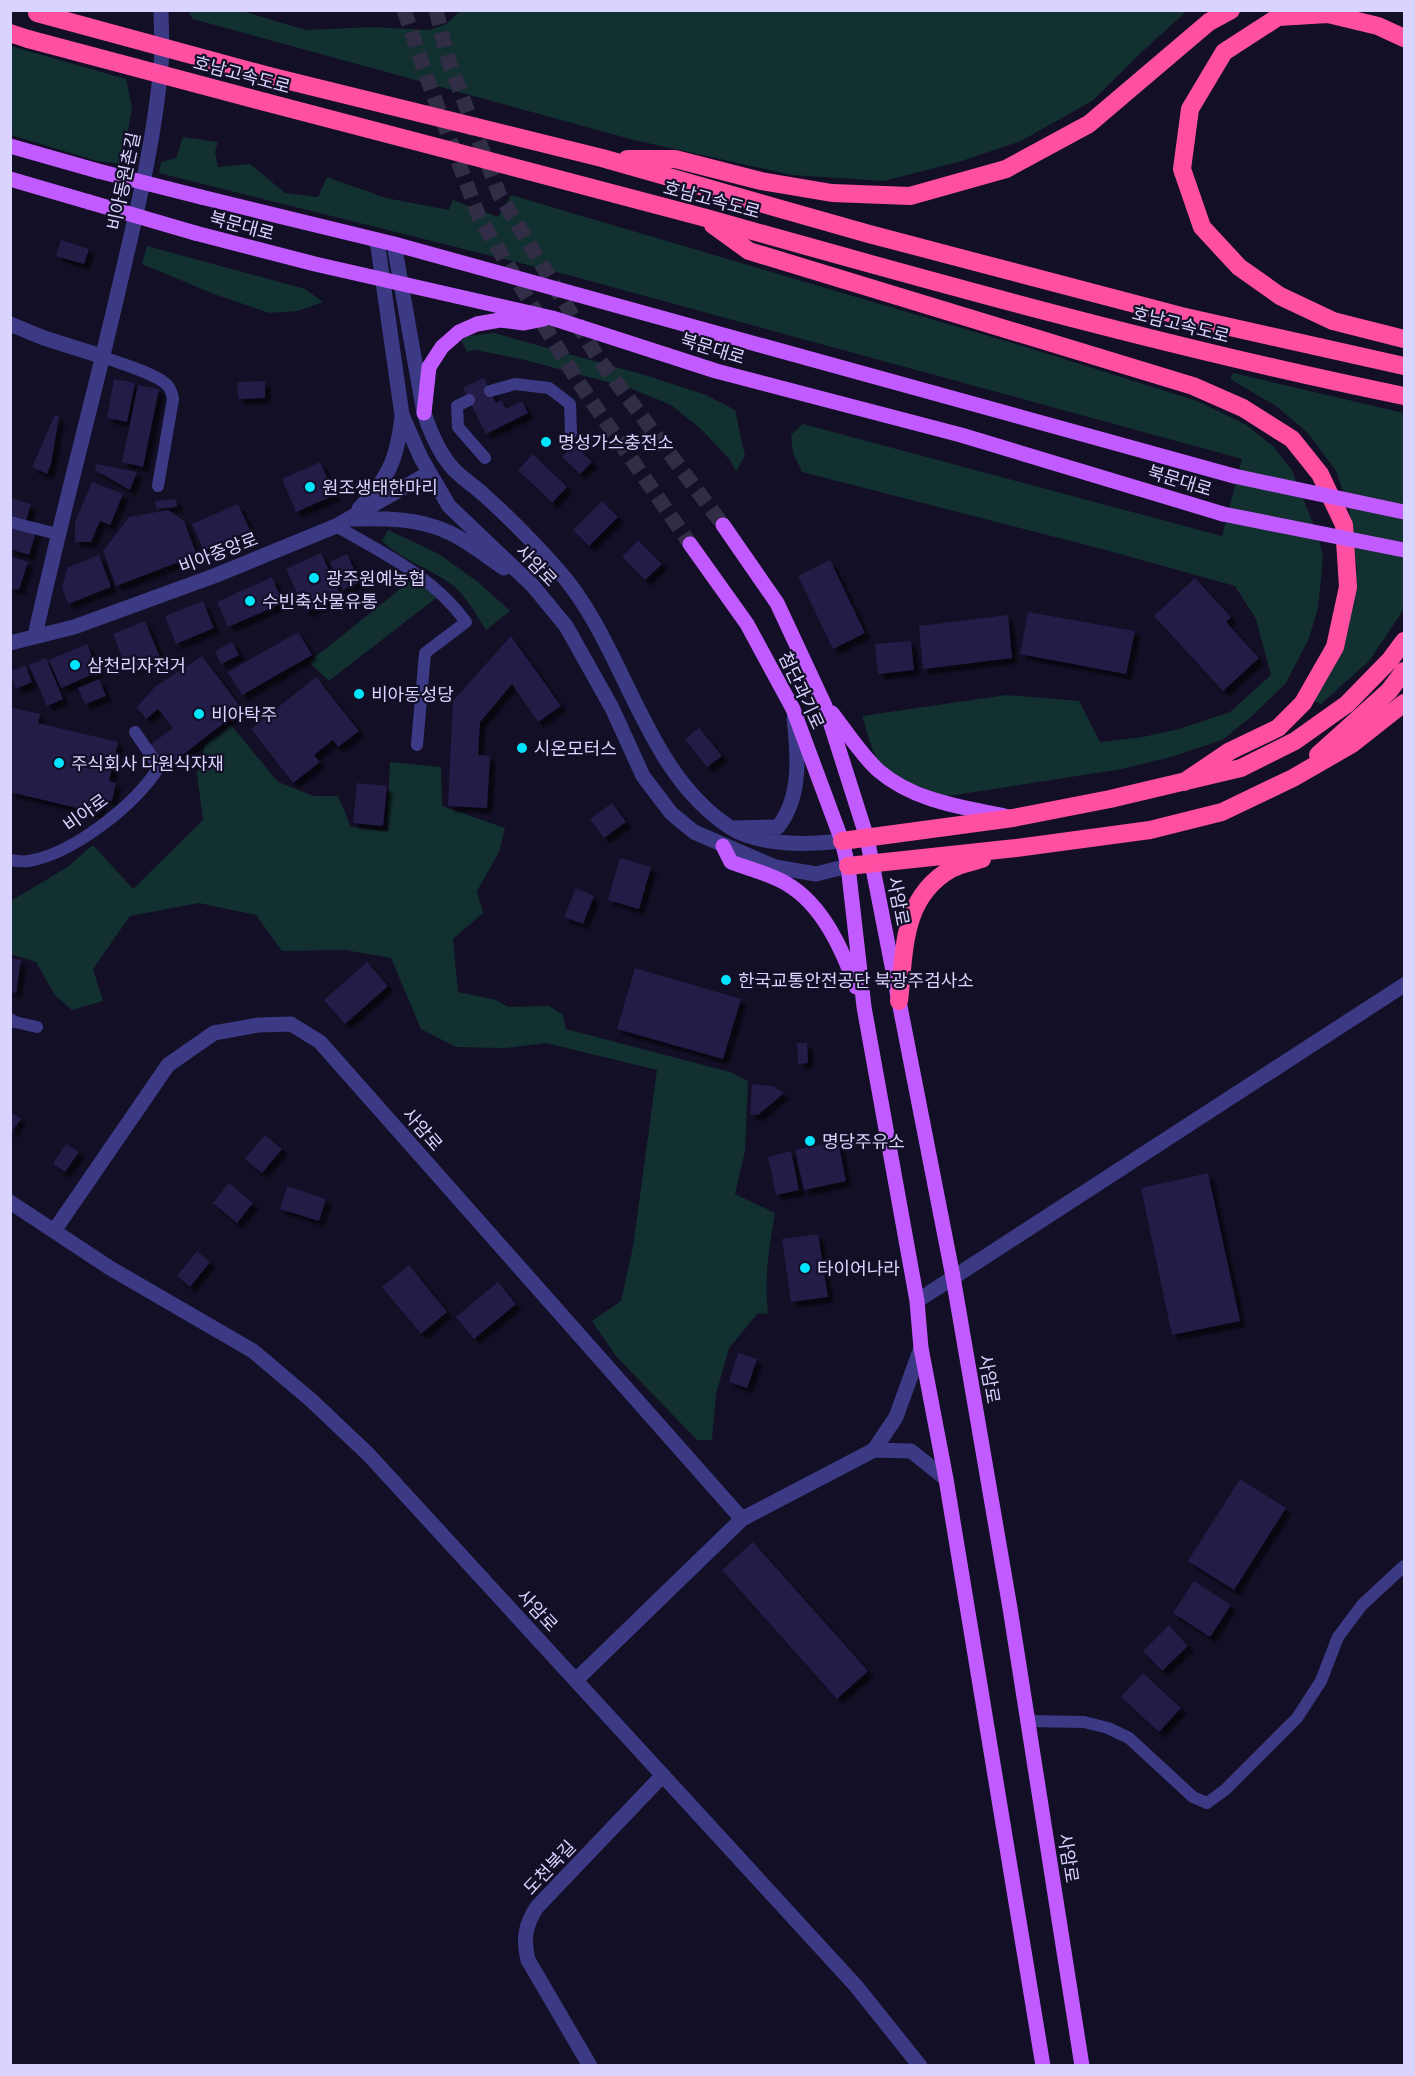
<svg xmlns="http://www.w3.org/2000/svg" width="1415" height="2076" font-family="'Exo 2','Noto Sans KR',sans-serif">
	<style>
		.green { fill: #12302f }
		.building { fill: #241b47; filter: url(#shadow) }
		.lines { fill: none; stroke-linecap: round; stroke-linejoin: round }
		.primary-tunnel { stroke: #312d47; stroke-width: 15; stroke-dasharray: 15 8; stroke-linecap: butt }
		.service { stroke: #3d3a85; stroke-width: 12 }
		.minor { stroke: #3d3a85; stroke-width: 15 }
		.primary { stroke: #c25bff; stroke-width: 15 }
		.motorway { stroke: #ff4fa3; stroke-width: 18 }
		.primary-bridge { stroke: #c25bff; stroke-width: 15 }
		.motorway-bridge { stroke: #ff4fa3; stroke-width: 18 }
		.poi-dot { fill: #00e5ff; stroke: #130f26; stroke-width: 2 }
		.labels { text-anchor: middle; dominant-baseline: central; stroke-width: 4.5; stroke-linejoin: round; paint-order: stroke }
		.street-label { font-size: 18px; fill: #d9d4ff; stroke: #130f26 }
		.poi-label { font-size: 18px; fill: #d9d4ff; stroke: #130f26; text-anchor: start }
	</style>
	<defs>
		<filter id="shadow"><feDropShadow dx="5.5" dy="5.5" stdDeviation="1.5" flood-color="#0009"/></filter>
	</defs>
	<rect width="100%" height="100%" fill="#130f26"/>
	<!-- green -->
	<path class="green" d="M461,10H1187V11L1145,49L1092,101L1021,141L962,161L884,181L792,175L634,140L193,19L188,11H242L306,30L373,27L429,30L446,24Z
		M10,46L126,79L132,108L122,164L97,161L11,135Z
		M183,137L218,142L215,152L218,167L250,164L285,193L318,197L327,177L386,198L449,210L453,200L498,217L511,195L1029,348L1197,401L1245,424L1273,446L1292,470L1319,539L1323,557L1318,608L1309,638L1286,683L1252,716L1222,740L1171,757L1122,769L948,796C923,792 893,783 878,760C870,748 867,730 862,716L1006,695L1079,701L1100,742L1143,737L1179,729L1230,712L1271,675L1256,619L1235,586L1102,549L802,472L793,453L791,435L803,424L1222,536L1242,459L572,276L159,173L161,162L176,158Z
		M147,246L305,289L323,302L298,311L269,313L214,294L142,264Z
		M494,333L648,376L706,395L735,410L745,456L736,471L730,460L702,430L671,405L630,388L525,360L476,350L467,352L461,340L468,336Z
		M1233,373L1404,413V609L1369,661L1321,704L1314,701L1349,617L1357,570L1349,509L1336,471L1307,432L1276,406L1230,379Z
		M388,530L439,554L478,582L510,611L486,630C476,614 466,596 451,584C429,568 402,560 382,541Z
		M414,578L436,598L329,681L309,662Z
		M231,725L278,782L314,796H338L351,827L387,831L390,762L441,767L442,806L505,828L499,852L477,891L483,913L453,939L458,992L496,1000L508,1007L549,1006L563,1015L566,1029L730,1072L748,1081L745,1151L735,1194L775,1213C769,1246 764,1280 768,1314L758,1313L729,1348L716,1394L712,1440H697L616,1356L592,1321L621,1301L633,1247L657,1070L546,1043L505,1048L456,1047L421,1029L391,958L345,950L282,951L256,915L199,903L130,916L93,969L103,1001L72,1010L55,995L36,962L11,954V901L66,868L93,845L133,889L203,820L197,774L205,745Z"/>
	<!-- building -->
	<path class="building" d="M61,240L89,249L84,264L56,256Z
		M484,378L496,403L501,400L506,409L522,401L528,413L486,434L463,388Z
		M114,379L135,383L127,422L107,418Z
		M265,381V398L238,399L237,382Z
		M138,385L159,389L143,467L122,462Z
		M55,415L59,416L51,464L47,474L32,467Z
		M574,445L592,462L580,474L562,457Z
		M533,454L567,487L552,503L518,470Z
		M320,462L335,495L296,512L282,479Z
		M96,464L137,472L130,490L95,470Z
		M92,482L123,494L110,525L100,521L91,542H75V522Z
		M10,498L31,504L26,521L10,517Z
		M176,499L177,507L156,509L155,501Z
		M602,501L618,517L589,546L573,530Z
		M238,504L250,530L204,551L192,524Z
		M168,510L184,521L197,555L116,586L103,551L129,517Z
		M10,524L36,532L29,555L10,549Z
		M638,540L662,564L645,580L622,557Z
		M321,553L341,596L306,612L286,569Z
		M347,554L360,582L343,590L330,562Z
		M99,555L111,587L68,604L62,587L68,567Z
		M10,556L28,562L19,590L10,588Z
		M830,560L865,633L833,649L798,576Z
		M272,577L283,603L228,627L217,602Z
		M1195,578L1231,617L1226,622L1259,658L1223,691L1154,616Z
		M203,601L214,628L176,644L165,616Z
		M1028,612L1135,631L1126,674L1020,654Z
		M1008,615L1012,658L923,669L919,626Z
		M145,621L160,657L127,670L113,634Z
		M298,632L312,655L242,695L228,672Z
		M511,636L561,706L538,722L512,684L480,722L478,755L490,756L487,808L448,806L453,701Z
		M911,641L914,670L878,674L875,644Z
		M232,642L239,655L221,664L215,651Z
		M87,644L98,672L61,688L49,660Z
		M202,656L242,709L167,767L150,745L173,728L158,709L146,719L137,707L156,686Z
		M46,658L63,699L47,706L29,665Z
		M25,665L32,682L16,689L10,672Z
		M316,677L359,731L338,747L333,740L314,755L320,762L293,783L251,729Z
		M99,679L106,696L85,704L78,688Z
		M10,707L40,714L38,723L118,742L109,781L116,783L112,801L102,799L98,813L10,792Z
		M699,728L722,756L707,767L685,739Z
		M357,783L387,786L383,826L353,823Z
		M612,803L626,822L604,838L590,819Z
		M620,858L651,867L639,909L608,900Z
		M576,888L594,896L583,924L564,917Z
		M10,958L21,960L16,993L10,992Z
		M367,962L388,986L345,1024L324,1000Z
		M635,968L741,999L723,1059L617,1029Z
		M797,1043H807L808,1063L798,1064Z
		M752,1084L773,1086L784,1093L758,1115L750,1114Z
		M10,1111L21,1119L10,1134Z
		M265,1135L282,1149L262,1173L245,1159Z
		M838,1141L846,1181L804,1190L795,1150Z
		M66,1144L79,1152L65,1172L53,1164Z
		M791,1151L799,1190L776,1195L768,1157Z
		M1208,1173L1240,1321L1172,1335L1141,1188Z
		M229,1183L253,1203L237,1223L213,1203Z
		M287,1186L326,1199L319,1221L280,1209Z
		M818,1234L828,1297L791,1302L782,1239Z
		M197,1251L210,1262L190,1287L177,1276Z
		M409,1265L447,1312L421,1334L382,1287Z
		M498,1282L516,1304L474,1339L456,1317Z
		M738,1353L757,1359L747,1388L729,1382Z
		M1240,1479L1286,1508L1234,1590L1188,1561Z
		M753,1542L868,1671L837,1699L722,1570Z
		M1194,1581L1231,1605L1210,1637L1173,1613Z
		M1169,1625L1188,1646L1162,1671L1143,1651Z
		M1143,1673L1181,1708L1159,1732L1121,1697Z"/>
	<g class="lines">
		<!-- primary-tunnel -->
		<path class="primary-tunnel" d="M404,10L428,81L479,217L577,380L690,544
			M436,10L448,59L499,194L598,358L723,525"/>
		<!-- service -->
		<path class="service" d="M104,357C120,364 156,373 167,385C171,389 172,393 173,399L158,486
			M490,391L515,384L549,388L570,404L571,433
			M469,400L457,406L458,427L485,458
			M10,522L57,534
			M336,526C383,553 434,577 466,622L425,653L417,745
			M10,860C16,861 23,862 29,861C74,853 135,805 159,767L135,732
			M10,1019L15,1022L37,1027
			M1028,1721L1084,1722L1108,1728L1129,1738L1193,1797L1207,1803L1225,1790L1297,1718L1321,1681L1338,1637L1362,1605L1404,1566"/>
		<!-- minor -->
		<path class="minor" d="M377,240L402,415L421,458L449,506L533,586L566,626L612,708L643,776L671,813L694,832L775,867L816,874L848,866
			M394,244L424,413C429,429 439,452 450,465C459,477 474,485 484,495C510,518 535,544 558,570C626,646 642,771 731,828C760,846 809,845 842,841
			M10,324L44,338L104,357
			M359,509C389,477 397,460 402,416
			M351,519C384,518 418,518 448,532C468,541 486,556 504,568
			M35,636C62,512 96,390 124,266C140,198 155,135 161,65C163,47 161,28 161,10
			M10,643L74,627L214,576L336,526L429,473
			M735,828L778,827C802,796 798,755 794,718
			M10,1202L110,1268L253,1351L311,1400L369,1455L856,1986L920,2066
			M54,1231L168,1065L214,1033L258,1025L291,1024L320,1042L742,1519
			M917,1301L1404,985
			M921,1348L896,1417L874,1450L911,1451L946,1479
			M576,1680L742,1519L874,1450
			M590,2066L528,1960C523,1939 525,1925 537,1907L663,1775"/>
		<!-- primary -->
		<path class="primary" d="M10,146L98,171
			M10,179L89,202
			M201,197L394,244L1234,476
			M195,233L315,264L552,318L716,371L961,435L1223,514
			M424,413L429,367L442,347L459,332L477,324L500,320L524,323L544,319
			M723,525L777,603L825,706L867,838L953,1277L1010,1608L1082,2066
			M690,544L747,624L793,709L842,841L848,866L864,1007L917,1301L921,1348L946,1479L1043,2066
			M832,713C846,731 862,756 879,771C914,801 961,807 1005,816
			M723,846L731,862C749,869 771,874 787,884C823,905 843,951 856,987"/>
		<!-- motorway -->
		<path class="motorway" d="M10,33L28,39
			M1404,38L1378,26L1328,14L1278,17L1224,52L1190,109L1182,169L1202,227L1239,267L1280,296L1333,321L1404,339
			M269,76L602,158L869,234L1181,316L1404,366
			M265,102C412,141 559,178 706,218C937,283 1169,348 1404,396
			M627,159H675L761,181L832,193L910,196L1006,169L1089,124L1209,22L1231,10
			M713,225L749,251L1193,386L1243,408L1292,439L1320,474L1344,525L1348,587L1335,647L1303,703L1278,728L1230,751L1184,782
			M1318,755L1389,691L1404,671
			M842,841L1013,818L1110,799L1241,768L1295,741L1347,704L1390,660L1404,641
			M848,866L1016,848L1150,830L1222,812L1293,778L1352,744L1404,703
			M899,1001C905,950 901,898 951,869C960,864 972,862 982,859"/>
		<!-- primary-bridge -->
		<path class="primary-bridge" d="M98,171L201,197
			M89,202L195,233
			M1234,476L1404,512
			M1223,514L1404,550"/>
		<!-- motorway-bridge -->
		<path class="motorway-bridge" d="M37,13L269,76
			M28,39L265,102"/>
	</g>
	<!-- markers -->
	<g class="poi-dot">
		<circle cx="546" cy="442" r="6"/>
		<circle cx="310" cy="487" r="6"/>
		<circle cx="314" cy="578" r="6"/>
		<circle cx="250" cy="601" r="6"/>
		<circle cx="75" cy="665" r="6"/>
		<circle cx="359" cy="694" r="6"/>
		<circle cx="199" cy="714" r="6"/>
		<circle cx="522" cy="748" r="6"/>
		<circle cx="59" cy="763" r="6"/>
		<circle cx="726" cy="980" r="6"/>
		<circle cx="810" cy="1141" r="6"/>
		<circle cx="805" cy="1268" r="6"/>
	</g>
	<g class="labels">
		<!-- street labels -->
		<g class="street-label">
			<text transform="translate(242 74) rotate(15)">호남고속도로</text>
			<text transform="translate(123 181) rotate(-78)">비아동원촌길</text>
			<text transform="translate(712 199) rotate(15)">호남고속도로</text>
			<text transform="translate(242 225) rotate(15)">북문대로</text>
			<text transform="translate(1181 324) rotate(14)">호남고속도로</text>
			<text transform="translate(713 348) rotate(17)">북문대로</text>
			<text transform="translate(1180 480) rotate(17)">북문대로</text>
			<text transform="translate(218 552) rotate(-21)">비아중앙로</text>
			<text transform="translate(537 565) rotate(46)">사암로</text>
			<text transform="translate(802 690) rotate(65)">첨단과기로</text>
			<text transform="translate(85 812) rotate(-36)">비아로</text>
			<text transform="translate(899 901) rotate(79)">사암로</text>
			<text transform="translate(423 1129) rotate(49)">사암로</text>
			<text transform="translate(990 1379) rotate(80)">사암로</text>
			<text transform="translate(538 1610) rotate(47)">사암로</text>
			<text transform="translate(1069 1858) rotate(81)">사암로</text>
			<text transform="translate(549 1867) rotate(-47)">도천북길</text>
		</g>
		<!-- poi labels -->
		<g class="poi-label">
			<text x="558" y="442">명성가스충전소</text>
			<text x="322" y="487">원조생태한마리</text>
			<text x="326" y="578">광주원예농협</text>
			<text x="262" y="601">수빈축산물유통</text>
			<text x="87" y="665">삼천리자전거</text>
			<text x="371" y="694">비아동성당</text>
			<text x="211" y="714">비아탁주</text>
			<text x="534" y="748">시온모터스</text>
			<text x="71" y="763">주식회사 다원식자재</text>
			<text x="738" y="980">한국교통안전공단 북광주검사소</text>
			<text x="822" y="1141">명당주유소</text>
			<text x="817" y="1268">타이어나라</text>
		</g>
	</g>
	<!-- border -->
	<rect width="1415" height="2076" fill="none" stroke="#d9d4ff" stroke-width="24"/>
</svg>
